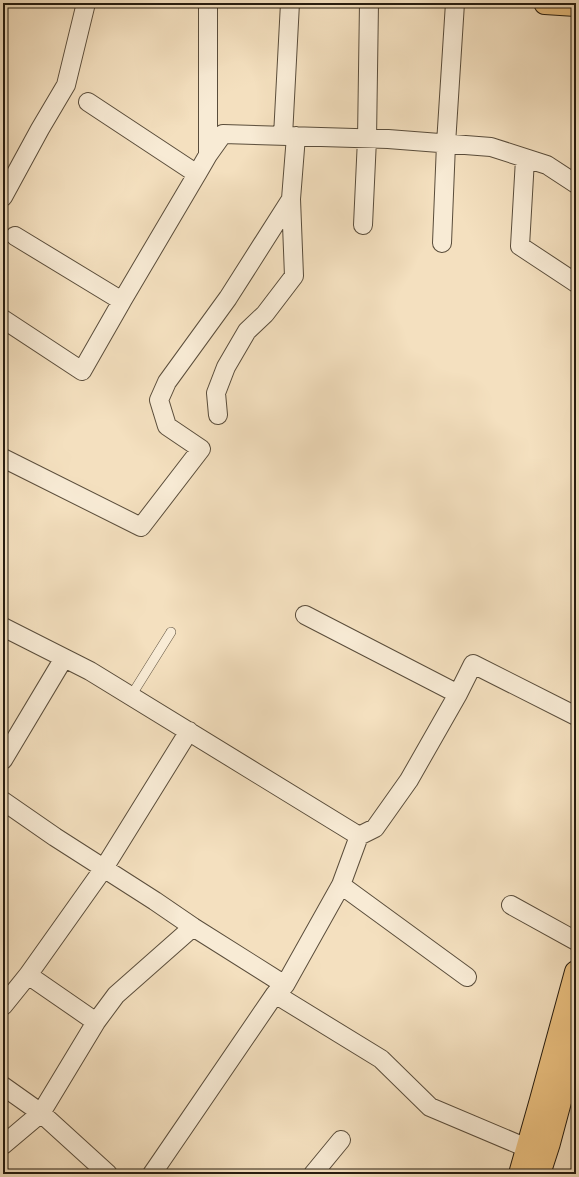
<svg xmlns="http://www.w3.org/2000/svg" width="579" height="1177" font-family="'Libre Bodoni',serif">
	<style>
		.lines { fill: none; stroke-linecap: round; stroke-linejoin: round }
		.service-casing { stroke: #5a4d3b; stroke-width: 10 }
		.minor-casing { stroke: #5a4d3b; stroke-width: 20 }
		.primary-casing { stroke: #261c0f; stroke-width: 24 }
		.service { stroke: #f8ebd5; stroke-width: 9 }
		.minor { stroke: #f8ebd5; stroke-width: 18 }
		.primary { stroke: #eac080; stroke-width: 22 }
	</style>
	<rect width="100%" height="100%" fill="#f4e0bf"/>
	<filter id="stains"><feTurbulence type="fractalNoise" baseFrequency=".005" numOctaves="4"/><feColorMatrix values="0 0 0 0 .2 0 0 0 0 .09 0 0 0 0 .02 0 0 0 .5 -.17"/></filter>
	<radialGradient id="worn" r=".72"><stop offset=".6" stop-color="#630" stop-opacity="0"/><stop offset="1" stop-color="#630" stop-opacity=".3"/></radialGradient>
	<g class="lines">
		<defs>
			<path id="service" d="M131,696L171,632"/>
			<path id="minor" d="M88,102L197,174L208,155L223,134L388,139L491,147L547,165L576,184
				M283,136L290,3
				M208,155V3
				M525,159L520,246L576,283
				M3,197L40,129L66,85L86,3
				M291,199L296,136
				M363,225L367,139L369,3
				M15,236L122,301L197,174
				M442,243L446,144L455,3
				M3,319L82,371L122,301
				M3,458L141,527L201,449L167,426L159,400L167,382L228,298L291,199L294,276L265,314L247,331L226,367L216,393L218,415
				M305,615L458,694
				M3,627L90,671L359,836L341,885L467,977
				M3,760L64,658
				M3,801L55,837L155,901L193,927L285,985L275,994L381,1059L430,1107L527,1148
				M359,836L375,828L409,780L458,694L473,664L576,716
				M511,905L576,941
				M28,975L96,1022
				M285,985L341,885
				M3,1006L28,975L104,868L189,731
				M3,1086L41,1113L108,1174
				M3,1145L41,1113L96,1022L116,995L193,927
				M152,1174L275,994
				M313,1174L341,1140"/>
			<path id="primary" d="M545,3L576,5
				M520,1174L541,1100L576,972
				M539,1174L549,1143L576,1042"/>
		</defs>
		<!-- service casing -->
		<use href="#service" class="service-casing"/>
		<!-- minor casing -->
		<use href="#minor" class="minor-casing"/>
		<!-- primary casing -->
		<use href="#primary" class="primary-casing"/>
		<!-- service -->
		<use href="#service" class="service"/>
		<!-- minor -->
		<use href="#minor" class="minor"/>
		<!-- primary -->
		<use href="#primary" class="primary"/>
	</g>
	<!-- margin -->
	<rect width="579" height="1177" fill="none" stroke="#f4e0bf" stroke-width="16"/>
	<rect x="4" y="4" width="571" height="1169" fill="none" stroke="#261c0f" stroke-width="2"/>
	<rect x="8" y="8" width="563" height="1161" fill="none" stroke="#261c0f"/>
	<rect width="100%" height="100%" filter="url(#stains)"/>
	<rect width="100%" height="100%" fill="url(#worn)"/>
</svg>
